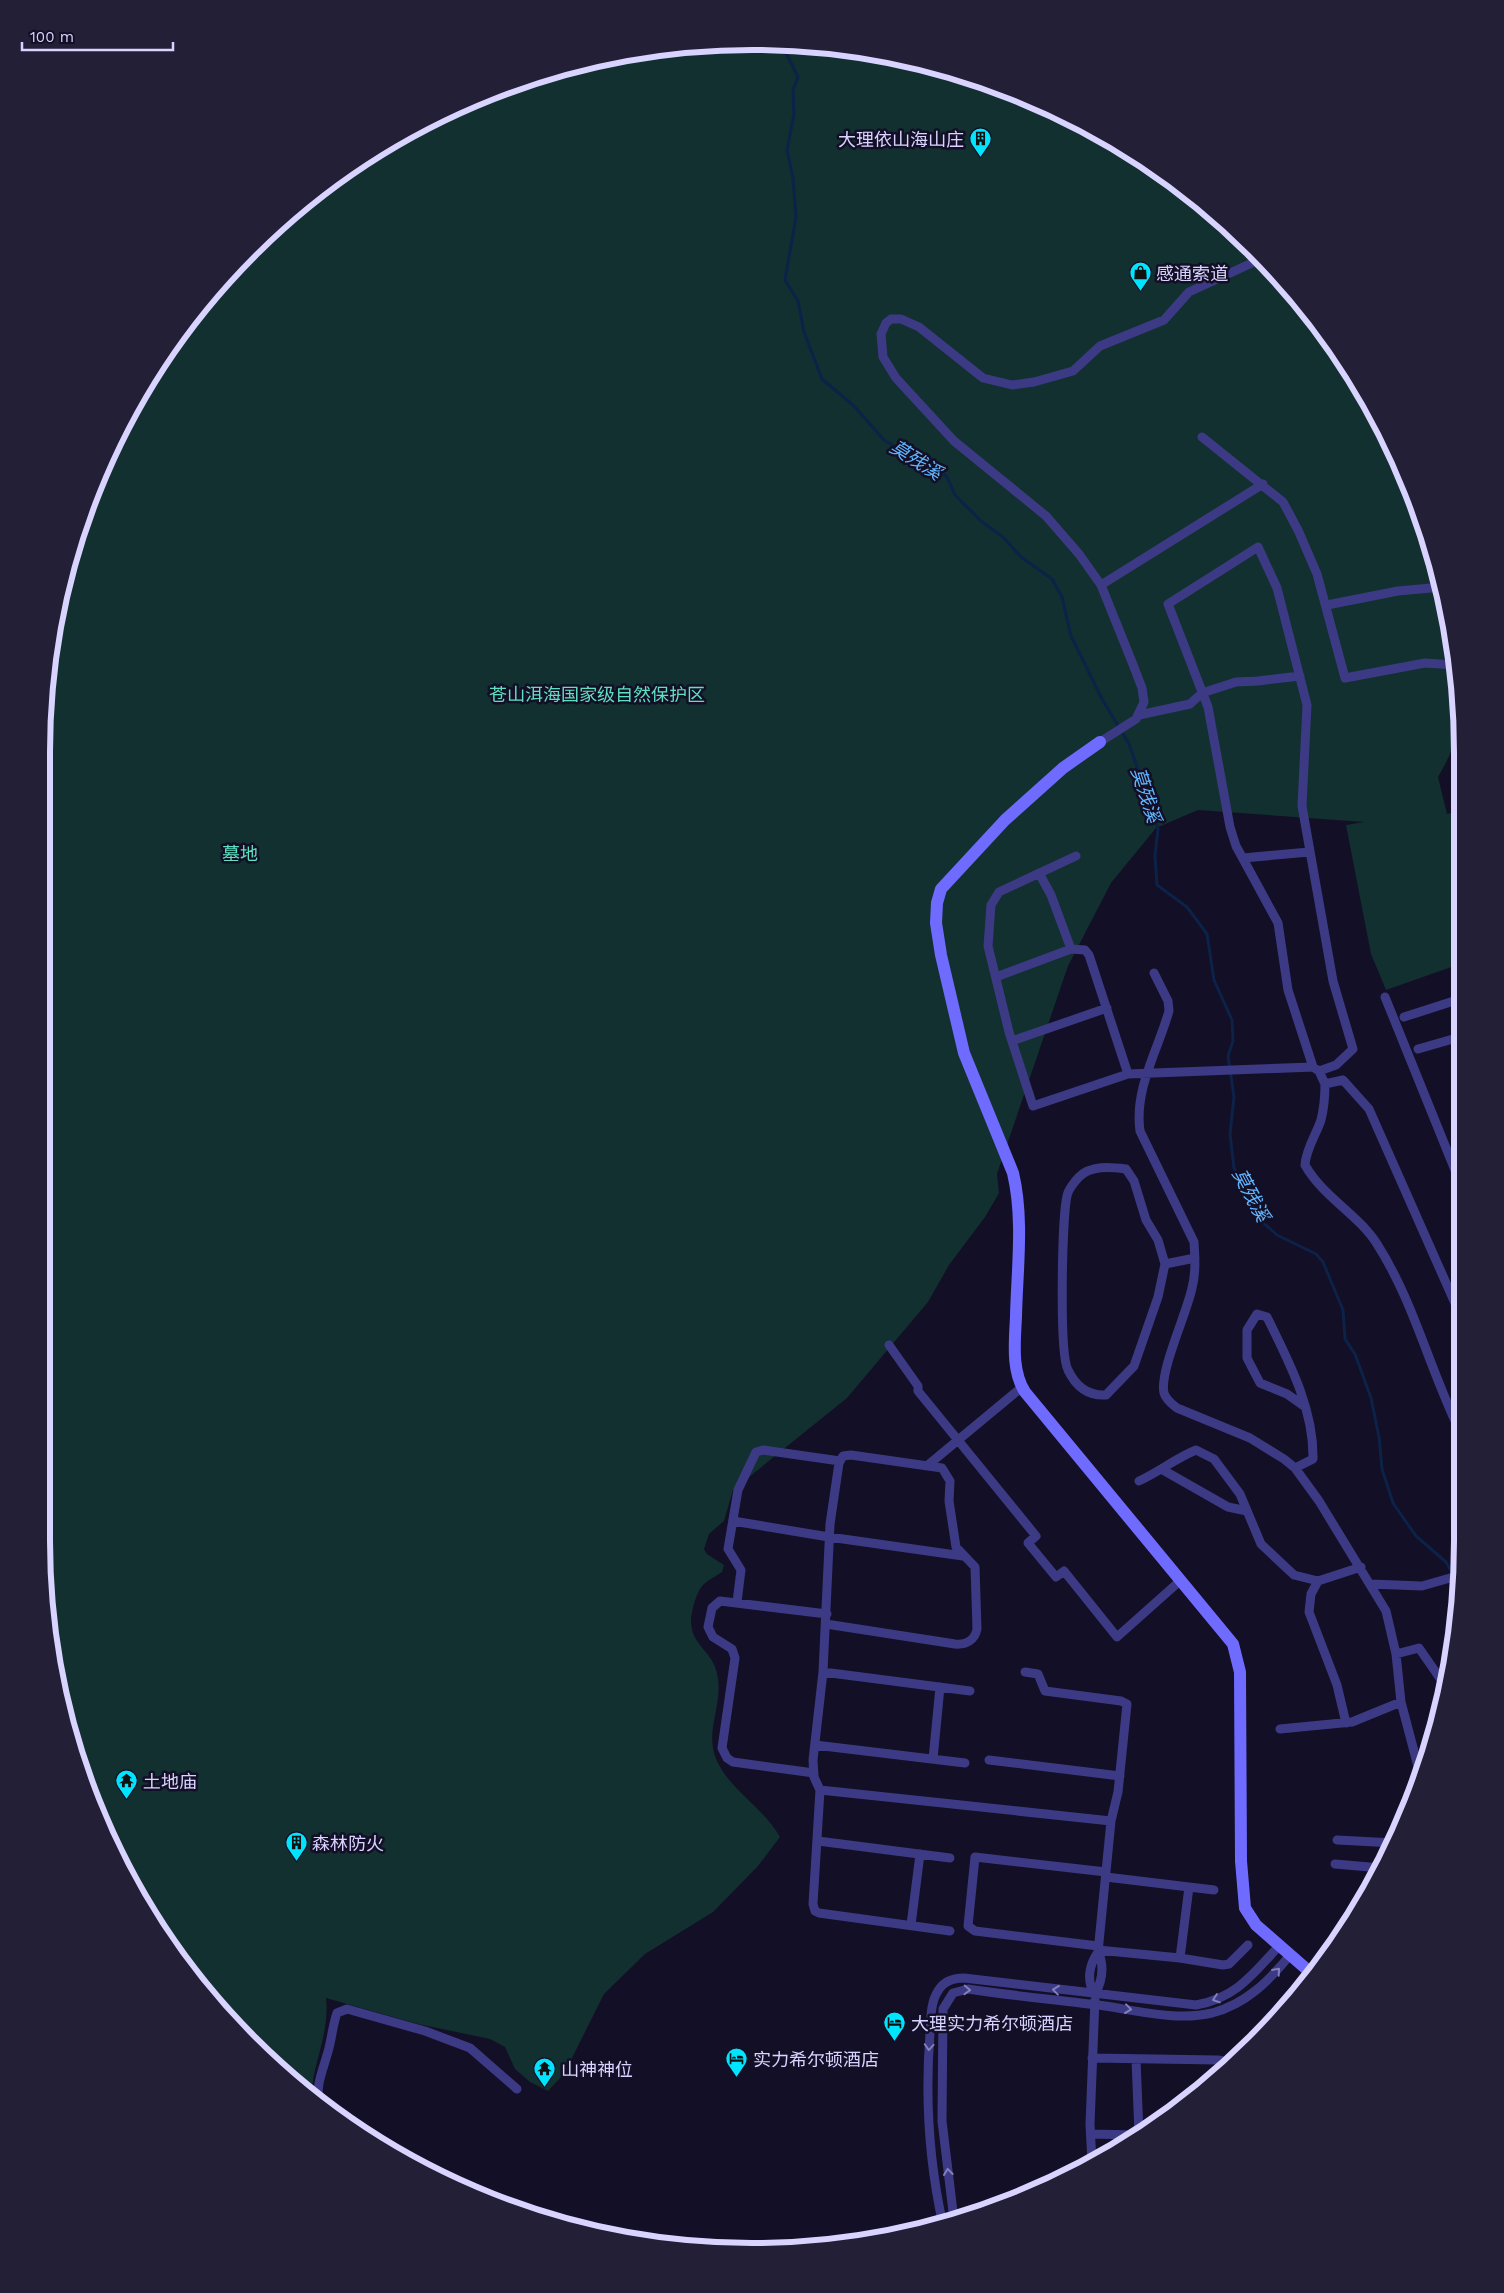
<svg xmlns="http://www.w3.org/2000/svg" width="1504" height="2293" font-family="'Work Sans','Noto Sans SC',sans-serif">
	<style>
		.green { fill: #12302f }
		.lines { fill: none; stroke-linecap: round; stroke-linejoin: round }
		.stream { stroke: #0c2248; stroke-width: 3 }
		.street { stroke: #3d3a85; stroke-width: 9 }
		.secondary { stroke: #6f6bff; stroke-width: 12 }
		.oneway { stroke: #837fbc }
		.labels { text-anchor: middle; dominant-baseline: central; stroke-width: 5; stroke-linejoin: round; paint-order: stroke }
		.poi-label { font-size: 18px; fill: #d9d4ff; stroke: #130f26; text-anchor: start }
		.park-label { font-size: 18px; fill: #5fe0c0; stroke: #130f26 }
		.water-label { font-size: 19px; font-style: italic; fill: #62b6ff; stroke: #130f26 }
		.rim { fill: none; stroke: #d9d4ff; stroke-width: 6 }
	</style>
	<rect width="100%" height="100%" fill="#130f26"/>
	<!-- green -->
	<path class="green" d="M706,43L845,47L981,79L1108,137L1221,218L1316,320L1390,438L1439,568L1461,706C1461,732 1451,755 1438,777L1447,814L1461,811L1460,964L1386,990L1371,954L1346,825L1364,822L1198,810L1156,828L1111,883L1068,966L997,1174L999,1193L985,1217L949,1265L928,1302L847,1398L733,1490L724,1521L709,1534L704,1549L707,1554L724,1565L722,1572C702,1585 700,1583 693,1608C683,1646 715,1647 718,1679C722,1708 704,1733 717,1761C731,1791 764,1808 780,1837L758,1866L713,1912L645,1954L604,1994L564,2074L548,2091L530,2082L515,2069L505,2047L490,2039L418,2024L326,1998C330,2033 313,2062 311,2097L218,2010L161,1936L79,1769L47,1634V659L79,524L114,438L218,283L320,188L438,114L568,65Z"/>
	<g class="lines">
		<!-- stream -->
		<path class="stream" d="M782,45L798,77L793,90L794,114L787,150L793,178L796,217L785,280L798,301L804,332L822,379L853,405L885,441L929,464L947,477L955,495L981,521L1004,538L1021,557L1052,579L1062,597L1071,636L1102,699L1129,744L1144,787L1158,829L1155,856L1157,885L1187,907L1207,934L1214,980L1232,1020L1233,1041L1228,1056L1234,1097L1230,1134L1234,1168L1253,1200L1260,1220L1277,1235L1316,1254L1323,1262L1343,1310L1345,1339L1355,1354L1371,1398L1379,1437L1382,1469L1393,1503L1416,1536L1446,1562L1457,1581"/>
		<!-- street -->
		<path class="street" d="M1202,437L1283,502L1298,530L1317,574L1345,678L1425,663L1455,665
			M1101,585L1263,484
			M1327,605L1398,591L1442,587
			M1139,715L1190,704L1202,693L1236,682L1258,681L1300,676
			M1100,742L1136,719L1144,702L1142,688L1132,662L1101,585L1079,554L1046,516L954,441L896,378L883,357L881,334L886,323L891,319H901L919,327L983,378L1012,385L1034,382L1073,371L1100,346L1164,320L1189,292L1254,262L1258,257
			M1076,856L999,892L991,905L988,946L1009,1032L1033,1106L1128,1074L1313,1067L1319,1071L1325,1084
			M1243,858L1309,852
			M1071,949L1085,950L1089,955L1128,1074
			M1154,973L1168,1001L1169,1011C1158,1050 1134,1089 1140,1131L1194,1242C1195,1258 1196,1273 1192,1288C1187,1313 1159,1372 1164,1393C1166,1400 1172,1404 1177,1408L1250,1438L1284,1459L1295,1468L1319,1501L1386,1611L1396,1654L1401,1702L1420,1774
			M996,977L1071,949L1051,895L1039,873
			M1385,997L1459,1180
			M1404,1017L1460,999
			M1012,1041L1107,1008
			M1418,1049L1460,1037
			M1313,1067L1288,990L1278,923L1236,846L1230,827L1208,707L1168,604L1258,547L1277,588L1307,705L1302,806L1333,981L1353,1049L1336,1065L1319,1071
			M1165,1264L1158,1297L1134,1366L1106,1395C1088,1396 1076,1387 1068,1370C1059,1353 1062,1218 1067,1196C1068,1190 1075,1181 1079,1177C1091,1165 1110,1167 1126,1169L1134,1181L1146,1220L1158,1240L1165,1264L1195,1258
			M889,1345L918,1386V1391L1036,1536L1028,1543L1056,1577L1064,1571L1117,1637L1181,1580
			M1458,1427C1429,1367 1413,1300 1377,1244C1358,1214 1323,1197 1305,1165C1306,1149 1316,1135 1321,1120C1324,1108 1325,1096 1325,1084L1343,1080L1369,1109L1458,1310
			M928,1465L1022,1387
			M1295,1468L1313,1459C1314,1409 1289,1362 1267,1317L1257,1314L1247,1330V1358L1260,1383L1287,1394L1304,1406
			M1163,1470L1228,1507L1247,1511
			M1139,1481C1159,1472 1176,1458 1196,1450L1214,1459L1240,1494L1261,1544L1294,1575L1318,1581
			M733,1521L829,1537L963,1556
			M1370,1584L1422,1586L1457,1576
			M737,1602L741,1570L728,1549L738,1490L756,1452L763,1450L840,1461
			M826,1624L955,1644C966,1645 975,1640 977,1629L975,1567L956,1547L949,1501L950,1481L942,1468L851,1455L843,1456L839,1463L830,1524L823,1672L813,1760L814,1777L820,1790L813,1904L815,1911L819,1913L950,1931
			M1396,1654L1419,1648L1446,1687
			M823,1672L970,1691
			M1025,1672L1038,1674L1045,1691L1121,1701L1127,1704L1118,1792L1111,1821L1098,1952C1105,1966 1102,1981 1095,1995C1086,1981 1089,1965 1098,1952
			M1346,1723L1337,1685L1309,1612L1311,1594L1318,1581L1361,1567
			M1280,1729L1352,1722L1401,1702
			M815,1745L965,1763
			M933,1759L940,1687
			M989,1760L1120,1776
			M814,1773L733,1762L727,1758L722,1748L735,1658L732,1649L713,1637L708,1627L712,1608L720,1601L827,1614
			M820,1790L1111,1821
			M1337,1840L1394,1843
			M818,1841L950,1858
			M1335,1864L1381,1868
			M1106,1877L1214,1890
			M911,1925L920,1854
			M1098,1946L975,1931L968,1926L975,1857L1106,1872
			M1098,1950L1180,1958L1223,1965L1229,1964L1248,1945
			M1180,1958L1189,1887
			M1092,2058L1218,2060L1233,2063
			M1136,2059L1139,2134
			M319,2105C315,2084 324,2068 329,2048C332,2036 333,2024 337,2013L347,2009L425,2031L470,2048L517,2089
			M1091,2134L1138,2135
			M1092,2163L1090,2124L1095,2000
			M954,2220L942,2121L943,2009L953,1993L968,1989C1014,1996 1059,2000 1105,2006C1139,2011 1178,2021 1212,2013C1246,2004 1269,1981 1290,1955
			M943,2225C929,2162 925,2097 930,2033C931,2020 930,2003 938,1991C943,1982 953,1978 964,1978L1196,2005C1236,1998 1253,1974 1279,1946"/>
		<!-- secondary -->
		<path class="secondary" d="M1100,742L1063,768L1005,820L941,889L937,903L936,923L941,955L964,1053L1013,1173C1024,1219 1017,1270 1016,1316C1015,1341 1011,1370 1025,1392L1233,1644L1240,1672L1241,1861L1245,1908L1256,1925L1311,1973"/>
	</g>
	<!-- one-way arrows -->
	<defs><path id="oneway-chevron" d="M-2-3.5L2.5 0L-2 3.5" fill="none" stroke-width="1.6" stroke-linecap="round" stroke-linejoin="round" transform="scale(1.25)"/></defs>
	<g class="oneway">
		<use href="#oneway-chevron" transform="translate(1277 1971) rotate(-49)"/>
		<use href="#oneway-chevron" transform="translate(967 1990) rotate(2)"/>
		<use href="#oneway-chevron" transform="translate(1056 1990) rotate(-173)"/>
		<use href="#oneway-chevron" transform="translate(1216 1999) rotate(161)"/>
		<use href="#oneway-chevron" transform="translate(1128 2009) rotate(7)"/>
		<use href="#oneway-chevron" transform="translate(929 2047) rotate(94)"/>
		<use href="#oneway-chevron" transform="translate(948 2172) rotate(-97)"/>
	</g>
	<!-- icons -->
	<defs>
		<symbol id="building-pin" viewBox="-11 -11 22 30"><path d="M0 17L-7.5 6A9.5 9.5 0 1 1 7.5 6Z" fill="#00e5ff" stroke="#130f26"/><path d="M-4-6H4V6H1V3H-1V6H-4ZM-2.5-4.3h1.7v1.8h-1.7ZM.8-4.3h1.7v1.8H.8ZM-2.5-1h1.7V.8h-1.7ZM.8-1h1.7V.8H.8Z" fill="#111"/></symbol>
		<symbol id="shop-pin" viewBox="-11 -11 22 30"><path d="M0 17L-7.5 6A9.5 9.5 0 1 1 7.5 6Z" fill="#00e5ff" stroke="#130f26"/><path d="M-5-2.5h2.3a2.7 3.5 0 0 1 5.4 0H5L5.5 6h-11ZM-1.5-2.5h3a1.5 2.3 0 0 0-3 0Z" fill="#111"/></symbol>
		<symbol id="temple-pin" viewBox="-11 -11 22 30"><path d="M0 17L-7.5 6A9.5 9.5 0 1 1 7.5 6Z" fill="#00e5ff" stroke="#130f26"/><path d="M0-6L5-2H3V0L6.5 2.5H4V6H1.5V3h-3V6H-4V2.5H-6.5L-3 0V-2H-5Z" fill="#111"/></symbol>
		<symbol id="hotel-pin" viewBox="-11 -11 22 30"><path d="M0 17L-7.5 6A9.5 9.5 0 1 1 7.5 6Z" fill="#00e5ff" stroke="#130f26"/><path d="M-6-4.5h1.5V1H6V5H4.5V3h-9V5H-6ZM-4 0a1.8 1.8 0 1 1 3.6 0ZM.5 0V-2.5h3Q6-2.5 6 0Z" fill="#111"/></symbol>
	</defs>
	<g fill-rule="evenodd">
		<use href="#building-pin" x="968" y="126" width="25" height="34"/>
		<use href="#shop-pin" x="1128" y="260" width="25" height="34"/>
		<use href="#temple-pin" x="114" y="1768" width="25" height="34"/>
		<use href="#building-pin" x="284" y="1830" width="25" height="34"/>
		<use href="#hotel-pin" x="882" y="2010" width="25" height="34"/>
		<use href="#hotel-pin" x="724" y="2046" width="25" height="34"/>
		<use href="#temple-pin" x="532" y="2056" width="25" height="34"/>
	</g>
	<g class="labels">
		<!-- poi labels -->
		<g class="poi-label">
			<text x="964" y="139" text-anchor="end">大理依山海山庄</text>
			<text x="1156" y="273">感通索道</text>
			<text x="143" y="1781">土地庙</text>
			<text x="312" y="1843">森林防火</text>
			<text x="911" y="2023">大理实力希尔顿酒店</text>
			<text x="753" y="2059">实力希尔顿酒店</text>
			<text x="561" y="2069">山神神位</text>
		</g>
		<!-- park labels -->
		<g class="park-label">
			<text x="597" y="694">苍山洱海国家级自然保护区</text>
			<text x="240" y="853">墓地</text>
		</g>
		<!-- water labels -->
		<g class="water-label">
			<text transform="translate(916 460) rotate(32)">莫残溪</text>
			<text transform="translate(1146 795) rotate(72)">莫残溪</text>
			<text transform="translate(1251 1195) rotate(62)">莫残溪</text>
		</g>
	</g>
	<!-- crop -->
	<path d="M0 0H1504V2293H0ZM752 50H752A702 702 0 0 1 1454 752V1541A702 702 0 0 1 752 2243H752A702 702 0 0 1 50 1541V752A702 702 0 0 1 752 50Z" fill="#231f37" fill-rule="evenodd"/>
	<path class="rim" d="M752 50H752A702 702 0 0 1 1454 752V1541A702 702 0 0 1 752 2243H752A702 702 0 0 1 50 1541V752A702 702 0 0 1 752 50Z"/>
	<!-- scale -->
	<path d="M22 42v8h151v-8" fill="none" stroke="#d9d4ff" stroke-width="2.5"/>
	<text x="30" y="42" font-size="15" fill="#d9d4ff" stroke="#130f26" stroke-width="4" paint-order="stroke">100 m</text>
</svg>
